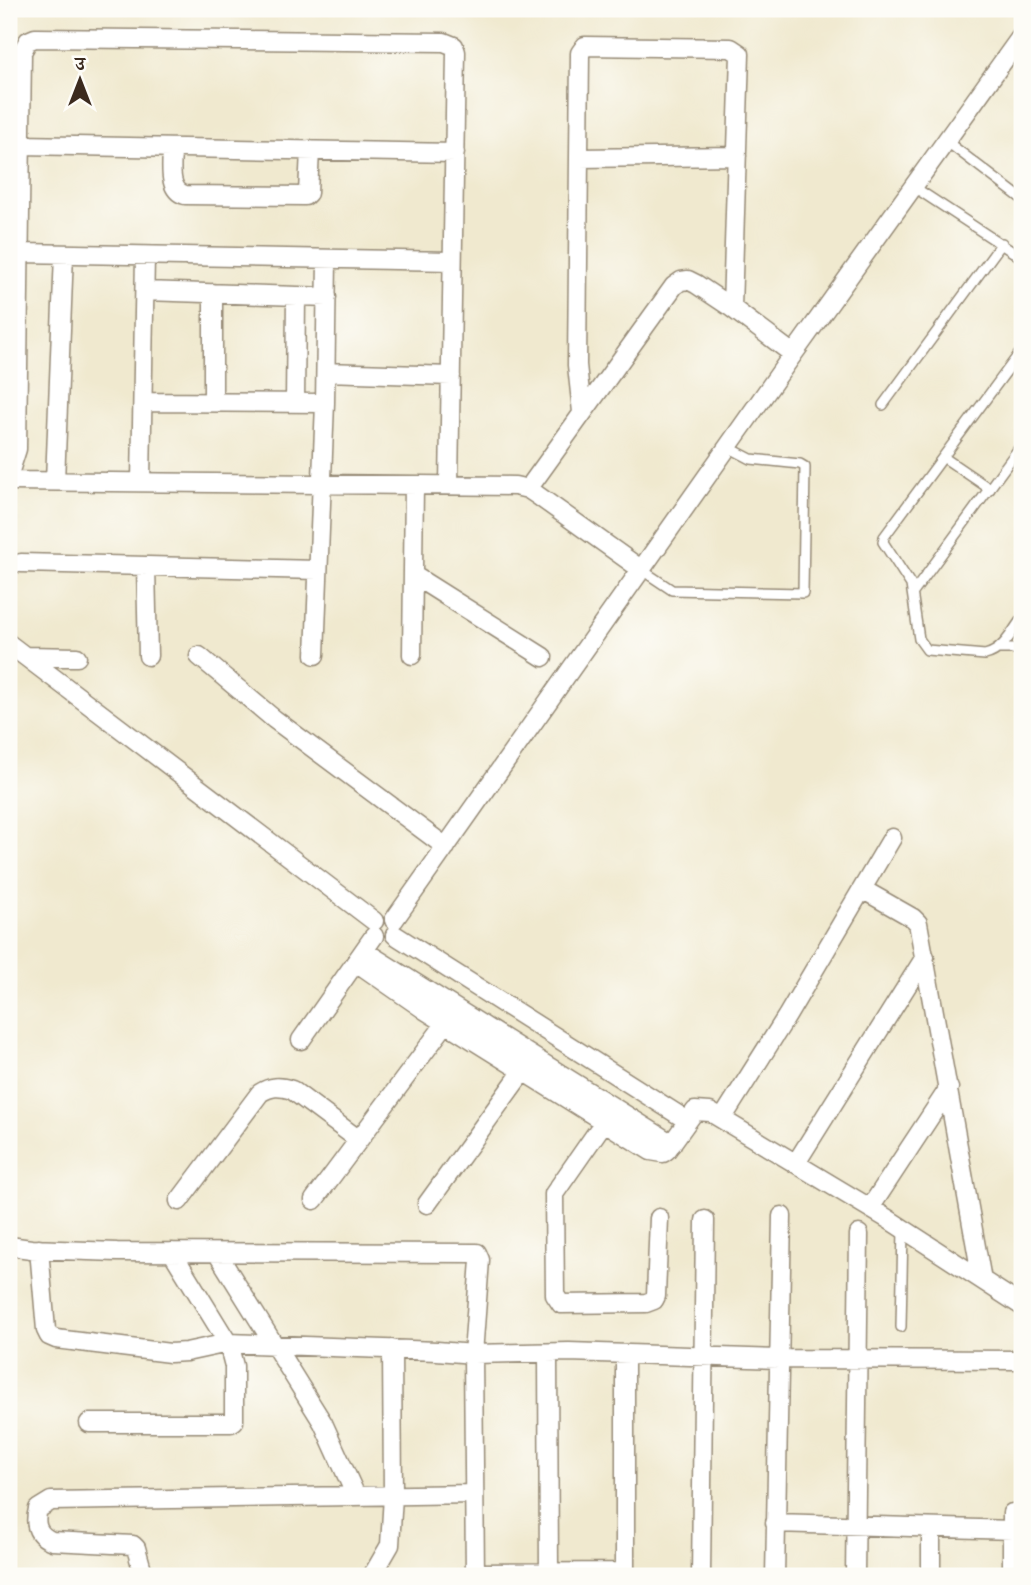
<svg xmlns="http://www.w3.org/2000/svg" width="1031" height="1585" font-family="'Old Standard TT','Noto Serif Devanagari',serif">
	<style>
		.lines { fill: none; stroke-linecap: round; stroke-linejoin: round }
		.lane-casing { stroke: #968a76; stroke-width: 12 }
		.street-casing { stroke: #968a76; stroke-width: 21 }
		.lane { stroke: #fff; stroke-width: 9 }
		.street { stroke: #fff; stroke-width: 18 }
	</style>
	<rect width="100%" height="100%" fill="#fdfcf7"/>
	<filter id="ink" filterUnits="userSpaceOnUse"><feTurbulence type="fractalNoise" baseFrequency=".0143" numOctaves="2"/><feDisplacementMap in="SourceGraphic" scale="14" xChannelSelector="R" yChannelSelector="G"/><feConvolveMatrix kernelMatrix="1 2 1 2 8 2 1 2 1" color-interpolation-filters="sRGB"/></filter>
	<filter id="wash" filterUnits="userSpaceOnUse"><feTurbulence type="fractalNoise" baseFrequency=".00686" numOctaves="4" result="noise"/><feDisplacementMap in="SourceGraphic" scale="28" xChannelSelector="R" yChannelSelector="G"/><feGaussianBlur stdDeviation="1.57" result="paint"/><feColorMatrix in="noise" values="0 0 0 0 0 0 0 0 0 0 0 0 0 0 0 0 0 1.4 0 .05"/><feComposite in="paint" operator="in"/></filter>
	<g filter="url(#wash)">
		<rect width="100%" height="100%" fill="#f0e9cf"/>
	</g>
	<g filter="url(#ink)">
		<g class="lines">
			<defs>
				<path id="lane" d="M946,141L1022,199
					M914,187L1022,258
					M1022,350L884,537L883,542L911,585L919,639L927,650L985,655C1003,651 1012,632 1022,618
					M883,405L1002,243
					M943,457L990,489
					M642,570L672,590L803,593L805,467L800,464L751,459L728,447
					M913,593L1022,444
					M999,649H1022
					M901,1327L903,1229"/>
				<path id="street" d="M21,145L455,153
					M172,148C172,164 167,190 185,195L305,196L308,193L310,150
					M579,158L737,156
					M21,253L452,261
					M145,291L327,297
					M326,372L451,376
					M143,402L325,403
					M213,402V293
					M295,403L296,296
					M582,412L577,365L580,53L585,46L731,48L740,54L732,308
					M9,474L17,449L22,52L28,41L35,38L444,42L454,46L456,52L449,485
					M9,481L515,486L528,489L537,495L642,570
					M55,481L64,254
					M141,481L145,256
					M528,489L674,286L681,281L688,280L696,284L732,308L793,354
					M21,563L318,570
					M146,566L148,656
					M413,575L543,657
					M9,644L374,921
					M315,655L325,403L327,259
					M412,655L414,485
					M27,656L77,657
					M199,656L274,719L446,847
					M862,889L913,918L918,923L982,1280
					M394,920L789,360L1022,35
					M395,935L688,1121
					M364,951L672,1144
					M356,962L425,1010L651,1151L663,1153L667,1150L695,1111L710,1112L888,1219L1022,1306
					M301,1040L374,936
					M722,1119L787,1016L892,838
					M604,1122L554,1194L555,1295L561,1304L646,1303L654,1300L656,1296L659,1218
					M796,1163L925,957
					M314,1200L446,1023
					M179,1201L260,1093C271,1086 279,1086 292,1090L359,1140
					M427,1204L523,1071
					M870,1208L949,1088
					M9,1246L31,1249L117,1252L477,1253L480,1260L473,1354L475,1576
					M39,1249L46,1330L49,1336L56,1339L170,1353L186,1352L228,1343L437,1351L473,1354L569,1352L779,1359L1022,1360
					M217,1253L323,1423L356,1496
					M548,1353L549,1576
					M89,1423H231L234,1421V1366L228,1343L172,1252
					M1012,1513V1576
					M775,1523L1013,1530
					M475,1573L625,1572
					M151,1576L143,1573L136,1548L133,1545L52,1541C37,1535 34,1524 38,1509L51,1501L474,1494
					M372,1576L390,1545L393,1496L392,1349
					M625,1576V1354
					M701,1576L705,1220
					M775,1576L782,1216
					M855,1576L859,1234
					M931,1576V1528"/>
			</defs>
			<!-- lane casing -->
			<use href="#lane" class="lane-casing"/>
			<!-- street casing -->
			<use href="#street" class="street-casing"/>
			<!-- lane -->
			<use href="#lane" class="lane"/>
			<!-- street -->
			<use href="#street" class="street"/>
		</g>
	</g>
	<!-- margin -->
	<rect width="1031" height="1585" fill="none" stroke="#fdfcf7" stroke-width="35"/>
	<!-- north arrow -->
	<g transform="translate(80 80)" stroke="#fdfcf7" stroke-width="5" paint-order="stroke">
	<path d="M0-5L12 26L0 18L-12 26Z" fill="#3b2a1e"/>
	<text y="-10" font-size="19" font-weight="bold" text-anchor="middle" fill="#3b2a1e">उ</text>
	</g>
</svg>
